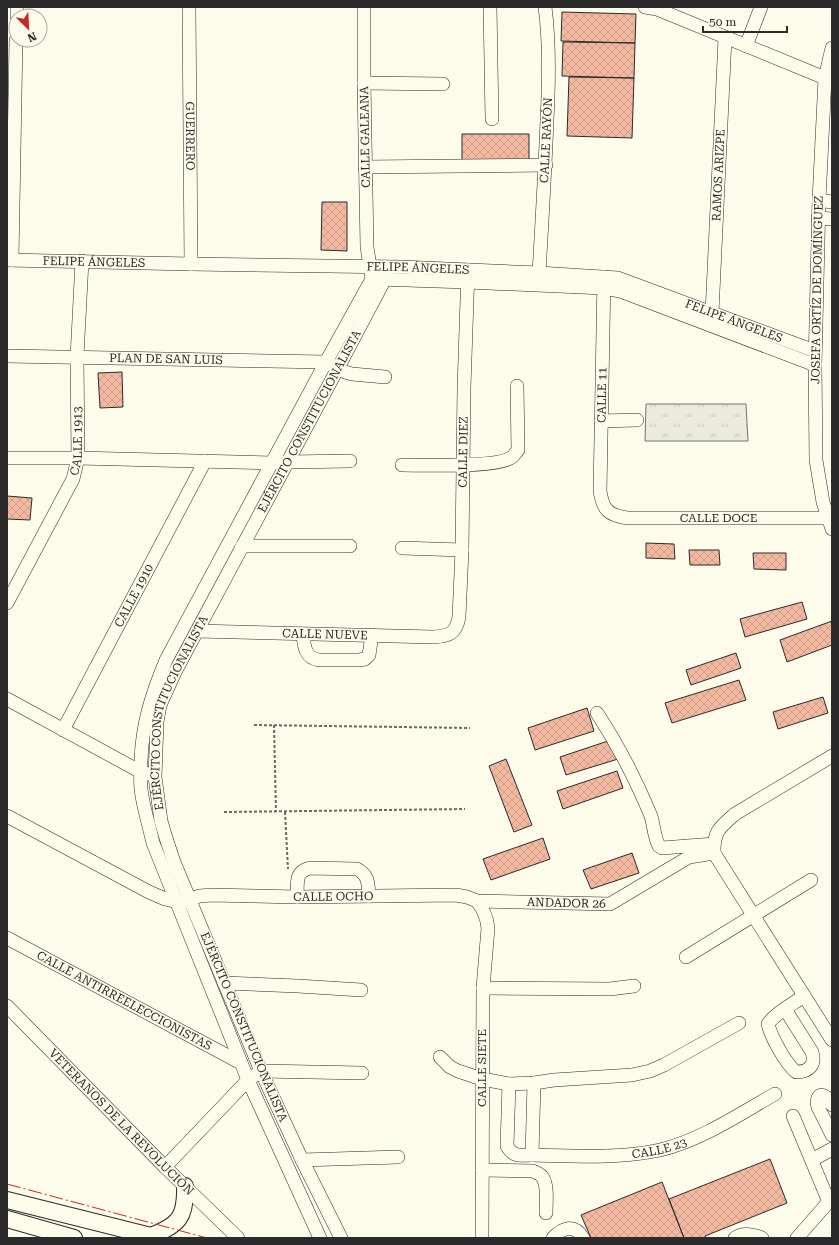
<svg xmlns="http://www.w3.org/2000/svg" width="839" height="1245" font-family="'Roboto Serif',serif">
	<style>
		.park { fill: url(#park-tufts); stroke: #74746e }
		.building { fill: url(#building-cross-hatch); stroke: #2b2b2b }
		.lines { fill: none; stroke-linecap: round; stroke-linejoin: round }
		.minor-casing { stroke: #2b2b2b; stroke-width: 14 }
		.major-casing { stroke: #2b2b2b; stroke-width: 18 }
		.path { stroke: #6a6964; stroke-width: 2; stroke-dasharray: 3 2; stroke-linecap: butt }
		.minor { stroke: #fdfbea; stroke-width: 13 }
		.major { stroke: #fdfbea; stroke-width: 16 }
		.power { stroke: #c62828; stroke-width: 1; stroke-dasharray: 14 3 2 3; stroke-linecap: butt }
		.labels { text-anchor: middle; dominant-baseline: central; stroke-width: 3; stroke-linejoin: round; paint-order: stroke }
		.street-label { font-size: 12px; fill: #2b2b2b; stroke: #fdfbea }
	</style>
	<defs>
		<pattern id="park-tufts" width="24" height="20" patternUnits="userSpaceOnUse"><rect width="24" height="20" fill="#ecebdb"/><path d="M3 7l-1-3M5 7V3M7 7l1-3M15 17l-1-3M17 17v-4M19 17l1-3" fill="none" stroke="#cbcabc"/></pattern>
		<pattern id="building-cross-hatch" width="8" height="8" patternUnits="userSpaceOnUse"><rect width="8" height="8" fill="#f2b8a0"/><path d="M0 0l8 8M0 8l8-8" fill="none" stroke="#d09e8a"/></pattern>
	</defs>
	<rect width="100%" height="100%" fill="#fdfbea"/>
	<!-- park -->
	<path class="park" d="M646,404H746L748,441H645Z"/>
	<!-- building -->
	<path class="building" d="M562,12L636,14L635,43L561,41Z
		M563,42L635,43L634,78L562,76Z
		M569,77L634,78L632,138L567,136Z
		M462,134H529V162H462Z
		M322,202H347V251L321,250Z
		M122,372L123,407L100,408L98,373Z
		M7,496L32,498L30,520L7,519Z
		M646,543L674,544L675,559L646,558Z
		M689,550H719L720,565H690Z
		M753,553H786V570L754,569Z
		M802,602L807,619L745,637L740,619Z
		M832,621V645L787,662L780,640Z
		M736,653L741,668L691,685L686,670Z
		M739,680L746,700L672,723L665,703Z
		M823,697L828,713L778,729L773,712Z
		M587,708L594,731L535,750L528,728Z
		M611,740L618,759L566,775L560,757Z
		M506,759L532,825L514,832L489,766Z
		M617,771L623,788L563,809L557,791Z
		M543,838L550,859L491,880L483,859Z
		M632,853L639,873L591,889L583,870Z
		M770,1159L787,1203L705,1236L706,1238H684L669,1199Z
		M662,1182L684,1238H591L581,1215Z"/>
	<g class="lines">
		<defs>
			<g id="minor">
				<path id="s1" d="M189,7L191,264"/>
				<path d="M490,7L492,119"/>
				<path d="M645,7L657,9L825,78"/>
				<path d="M17,16V7"/>
				<path d="M746,46L761,7"/>
				<path d="M832,48L825,78L819,200L815,365L816,460L823,502L832,529"/>
				<path d="M364,83L443,84"/>
				<path d="M365,167L546,165"/>
				<path d="M819,200L832,202"/>
				<path d="M818,218L832,219"/>
				<path id="s2" d="M7,260L191,264L401,267L539,273L618,278L815,351"/>
				<path d="M12,260L16,40"/>
				<path id="s3" d="M539,273C542,222 545,171 547,120C549,82 550,44 545,7"/>
				<path id="s4" d="M604,277L600,491C603,510 608,515 627,518H832"/>
				<path d="M376,279L467,282L604,288L620,291L815,365"/>
				<path id="s5" d="M712,313L725,38"/>
				<path id="s6" d="M7,356L326,362L345,372L352,374L385,377"/>
				<path d="M601,421L637,420"/>
				<path d="M7,458H78L272,463L287,462L350,461"/>
				<path d="M402,465C422,465 499,468 512,457C514,456 516,452 518,450L517,386"/>
				<path d="M242,546H350"/>
				<path d="M402,548L462,550"/>
				<path id="s7" d="M7,603L73,479L78,458L77,357L82,261"/>
				<path id="s8" d="M197,631L433,637C449,636 456,634 459,617L462,550L464,388L468,270"/>
				<path d="M303,634C304,646 305,658 319,660H359L365,659L369,655L372,635"/>
				<path d="M7,699L141,772L148,774"/>
				<path d="M597,713C618,745 636,780 651,816C654,826 654,837 659,846L662,848L714,844"/>
				<path id="s9" d="M63,730L205,461"/>
				<path id="s10" d="M7,816L149,892L165,899L178,902L200,896L211,895L297,897L456,895L467,897L477,901L610,904L689,857L714,853"/>
				<path d="M714,851C714,831 720,827 735,814L832,756"/>
				<path d="M714,853L832,1040"/>
				<path d="M297,897C298,883 294,872 310,868L357,869C369,875 368,884 369,896"/>
				<path d="M477,901C484,910 487,917 488,928L483,988L482,1238"/>
				<path id="s11" d="M7,938L241,1063"/>
				<path d="M686,957L811,880"/>
				<path d="M224,983L298,986L361,990"/>
				<path d="M483,988L610,989L634,986"/>
				<path id="s12" d="M7,1006L165,1167L238,1238"/>
				<path d="M785,1009L812,1052C816,1065 809,1072 796,1072C786,1064 771,1037 768,1024C775,1013 793,1004 804,996"/>
				<path d="M440,1057L450,1067L458,1071L482,1079L509,1084L534,1083L554,1080L632,1075L650,1071L664,1065L739,1023"/>
				<path d="M509,1084L507,1146C514,1158 520,1155 532,1155L534,1083"/>
				<path d="M832,1105C830,1103 828,1098 826,1097C818,1091 816,1101 818,1107L832,1135"/>
				<path d="M793,1116L829,1202"/>
				<path id="s13" d="M532,1155C574,1156 618,1159 660,1150C701,1140 738,1115 775,1094"/>
				<path d="M302,1160L398,1157"/>
				<path d="M812,1160L832,1149"/>
				<path d="M165,1167L248,1080L261,1071L362,1073"/>
				<path d="M482,1170L533,1171C537,1173 541,1174 543,1178C548,1186 546,1204 546,1213"/>
				<path d="M320,1238L248,1080L153,843C149,825 143,807 141,789C140,780 141,770 141,761C142,724 152,694 166,660L326,362L372,279L367,247L364,83V7"/>
				<path id="s14" d="M341,1238L302,1160L261,1071L174,862L166,838L161,821L155,777L157,722L160,705L175,672L338,368L385,279V267"/>
				<path d="M553,1238C562,1228 574,1223 583,1238"/>
				<path d="M735,1238C743,1232 754,1235 762,1238"/>
				<path d="M797,1238L832,1198"/>
			</g>
			<path id="major" d="M7,1200L159,1238
				M7,1219L74,1238
				M151,1236C179,1225 186,1217 185,1186"/>
		</defs>
		<!-- minor casing -->
		<use href="#minor" class="minor-casing"/>
		<!-- major casing -->
		<use href="#major" class="major-casing"/>
		<!-- path -->
		<path class="path" d="M254,725L470,728
			M274,725L276,812
			M224,812L465,809
			M285,812L288,869"/>
		<!-- minor -->
		<use href="#minor" class="minor"/>
		<!-- major -->
		<use href="#major" class="major"/>
		<!-- power -->
		<path class="power" d="M7,1184L207,1238"/>
	</g>
	<g class="labels">
		<!-- street labels -->
		<g class="street-label">
			<text stroke="none"><textPath href="#s1" startOffset="129">GUERRERO</textPath></text>
			<text transform="translate(365 137) rotate(-91)">CALLE GALEANA</text>
			<text stroke="none"><textPath href="#s3" startOffset="133">CALLE RAYÓN</textPath></text>
			<text stroke="none"><textPath href="#s5" startOffset="138">RAMOS ARIZPE</textPath></text>
			<text stroke="none"><textPath href="#s2" startOffset="87">FELIPE ÁNGELES</textPath></text>
			<text stroke="none"><textPath href="#s2" startOffset="411">FELIPE ÁNGELES</textPath></text>
			<text transform="translate(817 290) rotate(-89)">JOSEFA ORTÍZ DE DOMÍNGUEZ</text>
			<text stroke="none"><textPath href="#s2" startOffset="735">FELIPE ÁNGELES</textPath></text>
			<text stroke="none"><textPath href="#s6" startOffset="159">PLAN DE SAN LUIS</textPath></text>
			<text transform="translate(602 395) rotate(-89)">CALLE 11</text>
			<text stroke="none"><textPath href="#s14" startOffset="892">EJÉRCITO CONSTITUCIONALISTA</textPath></text>
			<text stroke="none"><textPath href="#s7" startOffset="179">CALLE 1913</textPath></text>
			<text stroke="none"><textPath href="#s8" startOffset="438">CALLE DIEZ</textPath></text>
			<text stroke="none"><textPath href="#s4" startOffset="348">CALLE DOCE</textPath></text>
			<text stroke="none"><textPath href="#s9" startOffset="152">CALLE 1910</textPath></text>
			<text stroke="none"><textPath href="#s8" startOffset="128">CALLE NUEVE</textPath></text>
			<text stroke="none"><textPath href="#s14" startOffset="568">EJÉRCITO CONSTITUCIONALISTA</textPath></text>
			<text stroke="none"><textPath href="#s10" startOffset="348">CALLE OCHO</textPath></text>
			<text stroke="none"><textPath href="#s10" startOffset="582">ANDADOR 26</textPath></text>
			<text stroke="none"><textPath href="#s11" startOffset="133">CALLE ANTIRREELECCIONISTAS</textPath></text>
			<text transform="translate(244 1027) rotate(67)">EJÉRCITO CONSTITUCIONALISTA</text>
			<text transform="translate(482 1068) rotate(-90)">CALLE SIETE</text>
			<text stroke="none"><textPath href="#s12" startOffset="163">VETERANOS DE LA REVOLUCIÓN</textPath></text>
			<text stroke="none"><textPath href="#s13" startOffset="128">CALLE 23</textPath></text>
		</g>
	</g>
	<!-- border -->
	<rect width="839" height="1245" fill="none" stroke="#2b2b2b" stroke-width="16"/>
	<!-- north arrow -->
	<g transform="translate(28 28) rotate(156)"><circle r="19" fill="#fdfbea" stroke="#a9a89e"/>
	<path d="M0-3L7 15L0 10L-7 15Z" fill="#c62828"/>
	<text y="-6" font-size="11" font-weight="bold" text-anchor="middle" fill="#2b2b2b">N</text>
	</g>
	<!-- scale -->
	<path d="M703 26v6h84v-6" fill="none" stroke="#2b2b2b" stroke-width="2"/>
	<text x="709" y="26" font-size="12" fill="#2b2b2b" stroke="#fdfbea" stroke-width="3" paint-order="stroke">50 m</text>
</svg>
